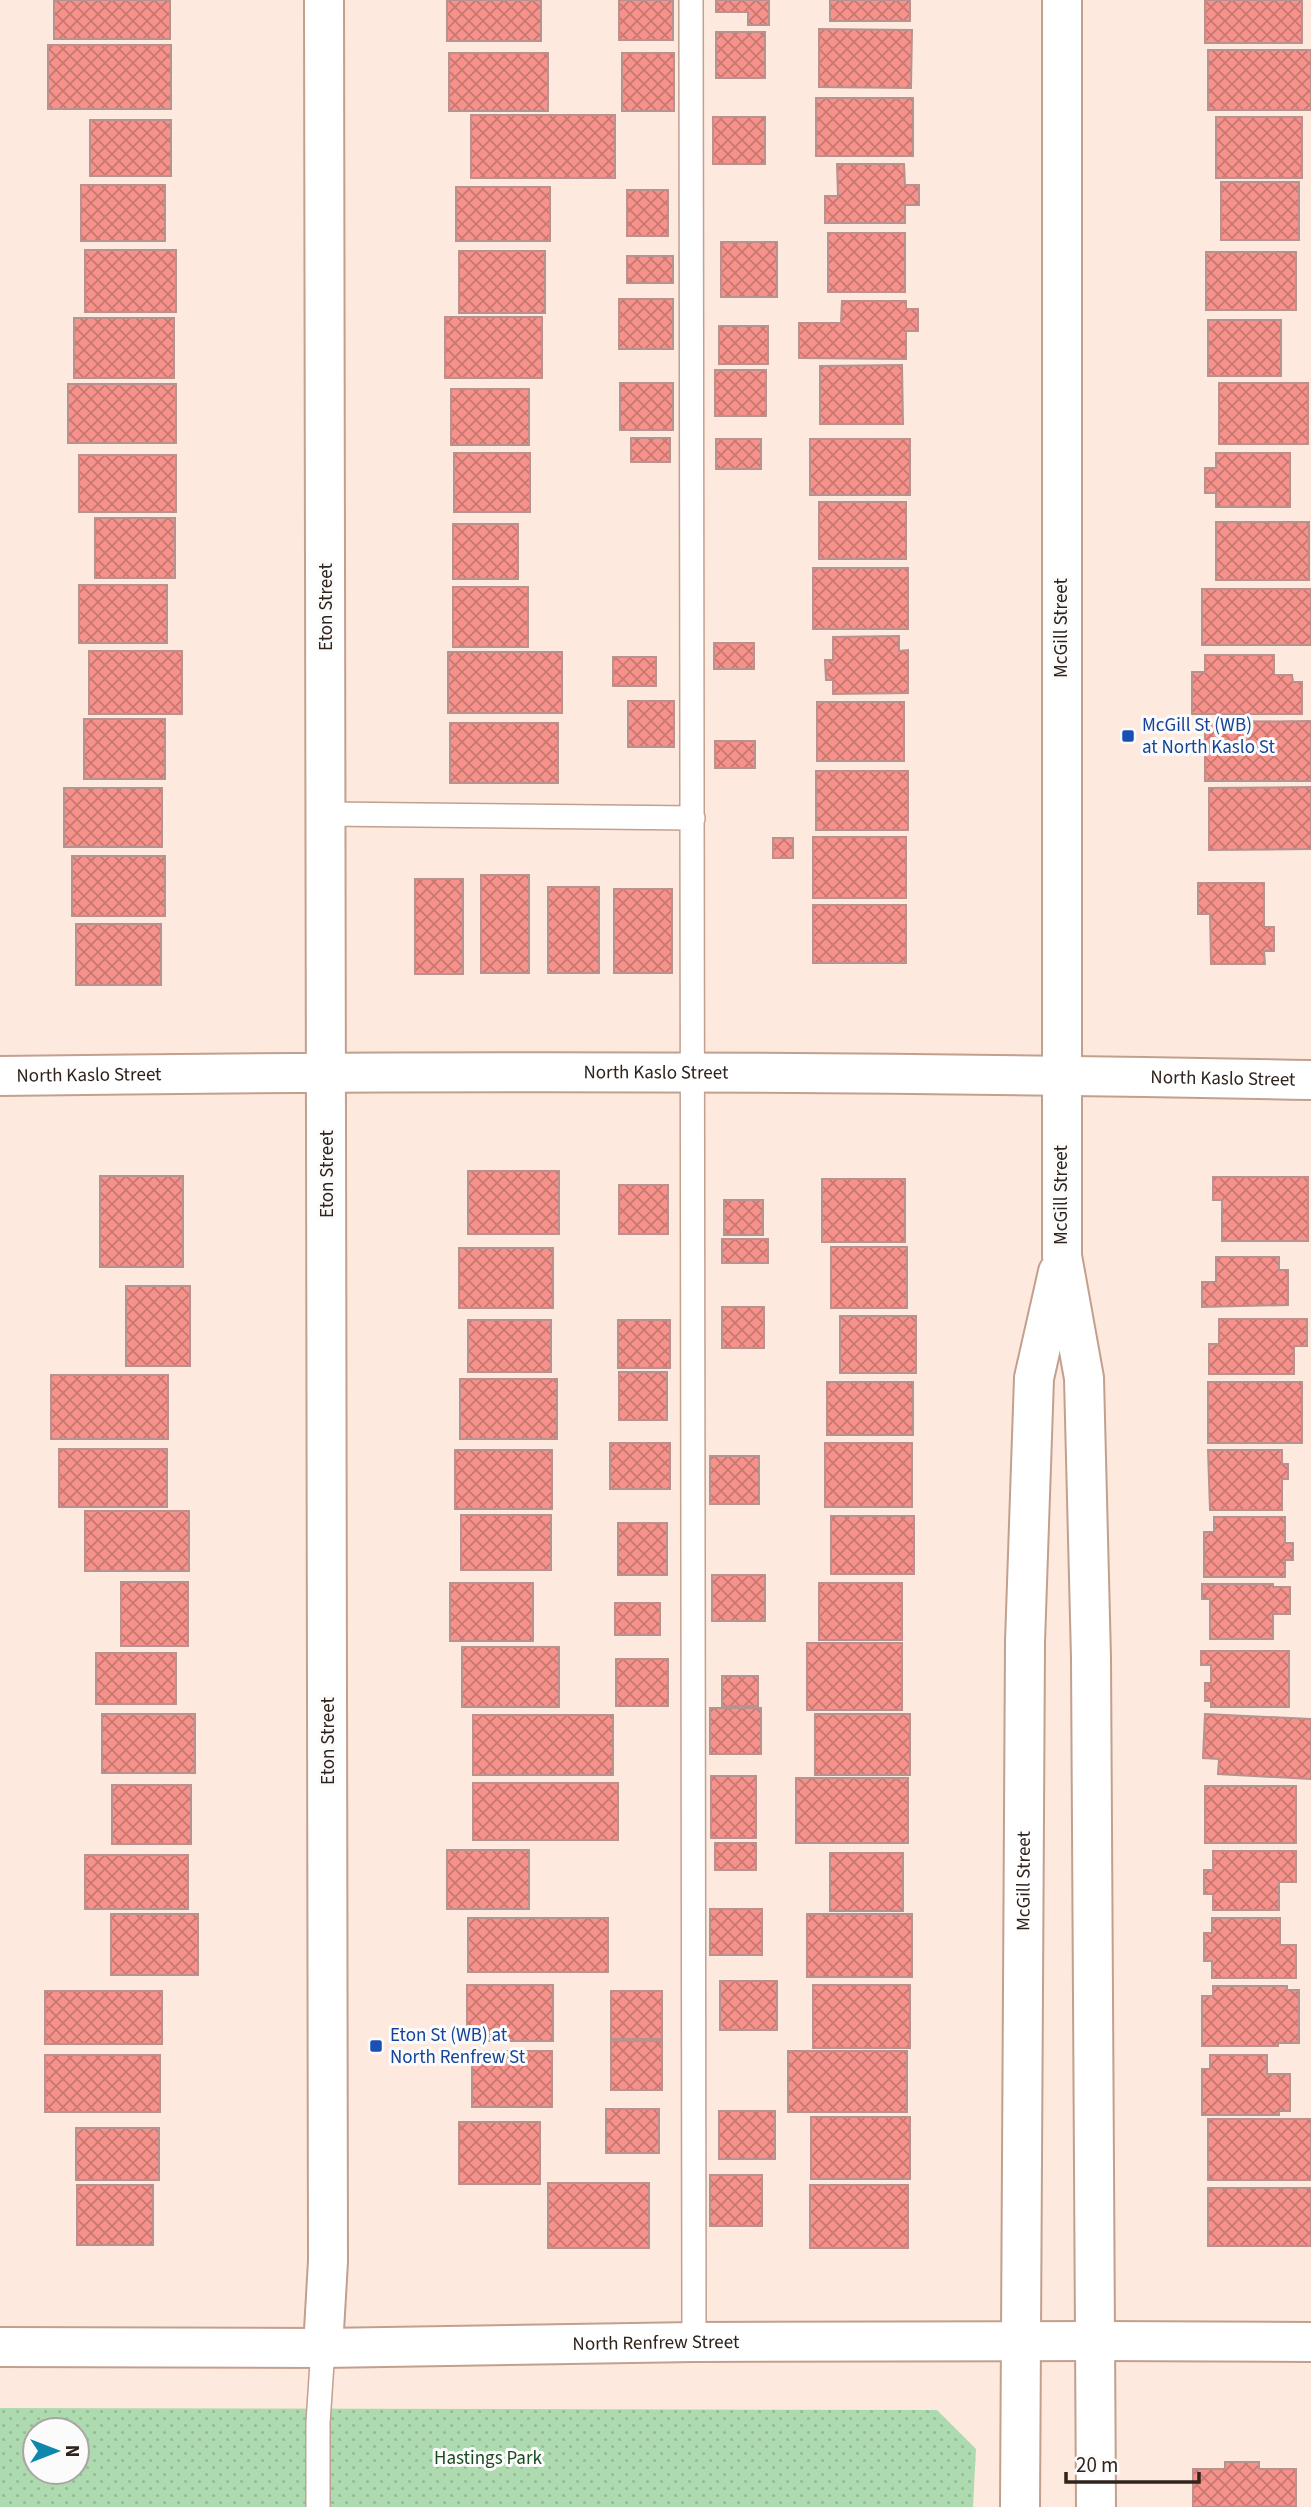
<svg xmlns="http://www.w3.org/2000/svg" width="1311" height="2507" font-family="'Source Sans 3',sans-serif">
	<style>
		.park { fill: url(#park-dots); fill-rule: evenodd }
		.building { fill: url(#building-cross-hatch); stroke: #b7928e; stroke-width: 2 }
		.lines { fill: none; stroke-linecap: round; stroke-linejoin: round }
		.lane-casing { stroke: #c1a08f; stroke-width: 26 }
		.street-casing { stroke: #c1a08f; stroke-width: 42 }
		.secondary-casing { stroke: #c1a08f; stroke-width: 42 }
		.lane { stroke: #fff; stroke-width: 23 }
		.street { stroke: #fff; stroke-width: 38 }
		.secondary { stroke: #fff; stroke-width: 38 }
		.transit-dot { fill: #1a4fb4; stroke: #fbfbfb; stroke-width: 2.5 }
		.labels { text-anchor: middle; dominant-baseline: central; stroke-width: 6; stroke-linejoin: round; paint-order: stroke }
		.street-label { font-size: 19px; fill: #2f231c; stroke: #fbfbfb }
		.transit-label { font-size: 19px; fill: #164399; stroke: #fbfbfb; text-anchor: start }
		.park-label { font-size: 19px; fill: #174a1d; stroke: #fbfbfb }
	</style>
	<defs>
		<pattern id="park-dots" width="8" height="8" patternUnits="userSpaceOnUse" patternTransform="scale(1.75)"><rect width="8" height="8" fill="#aedaaf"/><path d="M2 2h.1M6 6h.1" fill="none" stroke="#96bb96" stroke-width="1.8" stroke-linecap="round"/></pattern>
		<pattern id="building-cross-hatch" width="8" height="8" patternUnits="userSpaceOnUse" patternTransform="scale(1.75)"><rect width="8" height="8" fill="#f6928b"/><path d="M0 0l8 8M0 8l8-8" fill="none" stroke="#c87771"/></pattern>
	</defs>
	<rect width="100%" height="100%" fill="#fee9de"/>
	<!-- park -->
	<path class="park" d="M0,2408L937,2410L976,2449L973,2507H0ZM35,2430H77V2472H35Z"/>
	<!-- building -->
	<path class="building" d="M54,0H170V39H54Z
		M447,0H541V41H447Z
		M619,0H673V40H619Z
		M716,0H769V25H748V12H716Z
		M830,0H910V21H830Z
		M1205,0H1302V43H1205Z
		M819,29L912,30L911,88L819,87Z
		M716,32H765V78H716Z
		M48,45H171V109H48Z
		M1208,50H1311V110H1208Z
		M449,53H548V111H449Z
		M622,53H674V111H622Z
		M816,98H913V156H816Z
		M471,115H615V178H471Z
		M713,117H765V164H713Z
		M1216,117H1302V178H1216Z
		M90,120H171V176H90Z
		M837,164H904L905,185H919V205H905V223H825V196H838Z
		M1221,182H1299V240H1221Z
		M81,185H165V241H81Z
		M456,187H550V241H456Z
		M627,190H668V236H627Z
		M828,233H905V292H828Z
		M721,242H777V297H721Z
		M85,250H176V312H85Z
		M459,251H545V313H459Z
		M1206,252H1296V310H1206Z
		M627,256H673V283H627Z
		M619,299H673V349H619Z
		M842,301H906V309H918V331H906V359L799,358V323H841Z
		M445,317H542V378H445Z
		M74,318H174V378H74Z
		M1208,320H1281V376H1208Z
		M719,326H768V364H719Z
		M902,365L903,424H820V366Z
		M715,370H766V416H715Z
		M620,383H673V430H620Z
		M1219,383H1308V444H1219Z
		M68,384H176V443H68Z
		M451,389H529V445H451Z
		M631,438H670V462H631Z
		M716,439H761V469H716Z
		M810,439H910V495H810Z
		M454,453H530V512H454Z
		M1216,453H1290V507H1216V493H1205V468H1216Z
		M79,455H176V512H79Z
		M819,502H906V559H819Z
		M95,518H175V578H95Z
		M1216,522H1309V580H1216Z
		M453,524H518V579H453Z
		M813,568H908V629H813Z
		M79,585H167V643H79Z
		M453,587H528V647H453Z
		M1202,589H1311V645H1202Z
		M899,636V651L908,650V693L833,694V680H826L825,660H833V637Z
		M714,643H754V669H714Z
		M89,651H182V714H89Z
		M448,652H562V713H448Z
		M1205,655H1274V675H1292L1293,682H1302V714H1192V672H1205Z
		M613,657H656V686H613Z
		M628,701H674V747H628Z
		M817,702H904V761H817Z
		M84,719H165V779H84Z
		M1311,721V781H1205V722Z
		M450,723H558V783H450Z
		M715,741H755V768H715Z
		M816,771H908V830H816Z
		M1311,787V849L1209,850V788Z
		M64,788H162V847H64Z
		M813,837H906V898H813Z
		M773,838H793V858H773Z
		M72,856H165V916H72Z
		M481,875H529V973H481Z
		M415,879H463V974H415Z
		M1198,883H1264V927H1274V951H1264L1265,964H1211L1210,914H1198Z
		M548,887H599V973H548Z
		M614,889H672V973H614Z
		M813,905H906V963H813Z
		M76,924H161V985H76Z
		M468,1171H559V1234H468Z
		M100,1176H183V1267H100Z
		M1213,1177H1308V1241H1222V1200H1213Z
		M822,1179H905V1242H822Z
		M619,1185H668V1234H619Z
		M724,1200H763V1235H724Z
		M722,1239H768V1263H722Z
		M831,1247H907V1308H831Z
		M459,1248H553V1308H459Z
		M1216,1257H1279V1270H1288V1305L1202,1307V1282H1216Z
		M126,1286H190V1366H126Z
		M722,1307H764V1348H722Z
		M840,1316H916V1373H840Z
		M1219,1319H1307V1346H1294V1374H1209V1344H1219Z
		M468,1320H551V1372H468Z
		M618,1320H670V1368H618Z
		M619,1372H667V1420H619Z
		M51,1375H168V1439H51Z
		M460,1379H557V1439H460Z
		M827,1382H913V1435H827Z
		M1208,1382H1302V1443H1208Z
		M610,1443H670V1489H610Z
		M825,1443H912V1507H825Z
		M59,1449H167V1507H59Z
		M455,1450H552V1509H455Z
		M1208,1450H1282V1464H1288V1479H1282V1510H1210Z
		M710,1456H759V1504H710Z
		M85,1511H189V1571H85Z
		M461,1515H551V1570H461Z
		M831,1516H914V1574H831Z
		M1214,1517H1285V1543H1293V1560H1285V1577H1204V1532H1214Z
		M618,1523H667V1575H618Z
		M712,1575H765V1621H712Z
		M121,1582H188V1646H121Z
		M450,1583H533V1641H450Z
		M819,1583H902V1640H819Z
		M1202,1584H1273V1587H1290V1614H1273V1639H1210V1599H1202Z
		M615,1603H660V1635H615Z
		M807,1643H902V1710H807Z
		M462,1647H559V1707H462Z
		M1201,1651H1289V1707H1211V1701H1205V1683H1211V1665H1201Z
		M96,1653H176V1704H96Z
		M616,1659H668V1706H616Z
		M722,1676H758V1706H722Z
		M710,1708H761V1754H710Z
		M102,1714H195V1773H102Z
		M815,1714H910V1775H815Z
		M1205,1714L1311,1719V1779L1218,1774L1219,1759L1203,1758Z
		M473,1715H613V1775H473Z
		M711,1776H756V1838H711Z
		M796,1778H908V1843H796Z
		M473,1783H618V1840H473Z
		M112,1785H191V1844H112Z
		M1205,1786H1296V1843H1205Z
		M715,1843H756V1870H715Z
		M447,1850H529V1909H447Z
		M1213,1851H1296V1882H1279V1910H1213V1894H1204V1870H1213Z
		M830,1853H903V1911H830Z
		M85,1855H188V1909H85Z
		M710,1909H762V1955H710Z
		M111,1914H198V1975H111Z
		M807,1914H912V1977H807Z
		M468,1918H608V1972H468Z
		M1212,1918H1280V1945H1296V1978H1212V1961H1204V1933H1212Z
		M720,1981H777V2030H720Z
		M467,1985H553V2041H467Z
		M813,1985H910V2048H813Z
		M1213,1986H1287V1990H1299V2043H1278V2046H1202V1996H1213Z
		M45,1991H162V2044H45Z
		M611,1991H662V2039H611Z
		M611,2041H662V2090H611Z
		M472,2051H552V2107H472Z
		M788,2051H907V2112H788Z
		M45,2055H160V2112H45Z
		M1210,2055H1267V2074H1290V2111H1279V2115H1202V2069H1210Z
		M606,2109H659V2153H606Z
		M719,2111H775V2159H719Z
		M811,2117H910V2179H811Z
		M1208,2119H1311V2180H1208Z
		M459,2122H540V2184H459Z
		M76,2128H159V2180H76Z
		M710,2175H762V2226H710Z
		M548,2183H649V2248H548Z
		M77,2185H153V2245H77Z
		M810,2185H908V2248H810Z
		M1208,2188H1311V2246H1208Z
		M1225,2462H1259V2469H1296V2506L1193,2507V2469H1225Z"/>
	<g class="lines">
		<defs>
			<path id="lane" d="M691,0L694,2342
				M327,814L693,818
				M318,2507V2423L323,2348"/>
			<g id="street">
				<path id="s1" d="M0,1076C437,1070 874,1071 1311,1080"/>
				<path d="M1096,2341L1311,2342"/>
				<path d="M323,2348L328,2261L324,0"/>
			</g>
			<g id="secondary">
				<path d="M1062,0V1256L1084,1378L1091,1658L1096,2507"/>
				<path id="s2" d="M0,2347L323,2348L694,2342L1096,2341"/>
				<path id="s3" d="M1020,2507L1025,1642L1034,1378L1058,1272"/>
			</g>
		</defs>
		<!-- lane casing -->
		<use href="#lane" class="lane-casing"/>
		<!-- street casing -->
		<use href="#street" class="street-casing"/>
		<!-- secondary casing -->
		<use href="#secondary" class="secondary-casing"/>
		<!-- lane -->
		<use href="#lane" class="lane"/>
		<!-- street -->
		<use href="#street" class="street"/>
		<!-- secondary -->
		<use href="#secondary" class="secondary"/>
	</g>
	<!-- markers -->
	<g class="transit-dot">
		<rect x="1121" y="729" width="14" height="14" rx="3.5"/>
		<rect x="369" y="2039" width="14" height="14" rx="3.5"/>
	</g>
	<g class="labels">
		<!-- street labels -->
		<g class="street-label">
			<text transform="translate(326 607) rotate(-90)">Eton Street</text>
			<text transform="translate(1061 628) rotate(-90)">McGill Street</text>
			<text stroke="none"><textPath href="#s1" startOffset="656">North Kaslo Street</textPath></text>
			<text stroke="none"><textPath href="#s1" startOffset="89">North Kaslo Street</textPath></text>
			<text stroke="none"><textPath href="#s1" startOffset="1223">North Kaslo Street</textPath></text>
			<text transform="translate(327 1174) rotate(-90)">Eton Street</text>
			<text transform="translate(1061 1195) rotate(-90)">McGill Street</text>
			<text transform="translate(328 1741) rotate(-90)">Eton Street</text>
			<text stroke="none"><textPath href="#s3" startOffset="626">McGill Street</textPath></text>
			<text stroke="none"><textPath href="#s2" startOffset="656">North Renfrew Street</textPath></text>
		</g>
		<!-- transit labels -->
		<g class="transit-label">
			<text x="1142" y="725">McGill St (WB)<tspan x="1142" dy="22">at North Kaslo St</tspan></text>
			<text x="390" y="2035">Eton St (WB) at<tspan x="390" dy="22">North Renfrew St</tspan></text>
		</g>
		<!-- park labels -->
		<g class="park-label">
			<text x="488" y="2458">Hastings Park</text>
		</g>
	</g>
	<!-- north arrow -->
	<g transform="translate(56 2451) rotate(90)"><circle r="33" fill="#fbfbfb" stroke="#a9a5a2" stroke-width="2"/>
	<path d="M0-5L12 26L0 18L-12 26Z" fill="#0d87ab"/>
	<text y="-10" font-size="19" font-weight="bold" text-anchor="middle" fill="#2f231c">N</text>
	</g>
	<!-- scale -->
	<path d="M1066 2472v10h133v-10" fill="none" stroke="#2f231c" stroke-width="3.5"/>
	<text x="1076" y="2472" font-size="21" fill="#2f231c" stroke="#fbfbfb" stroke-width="5" paint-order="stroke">20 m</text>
</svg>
